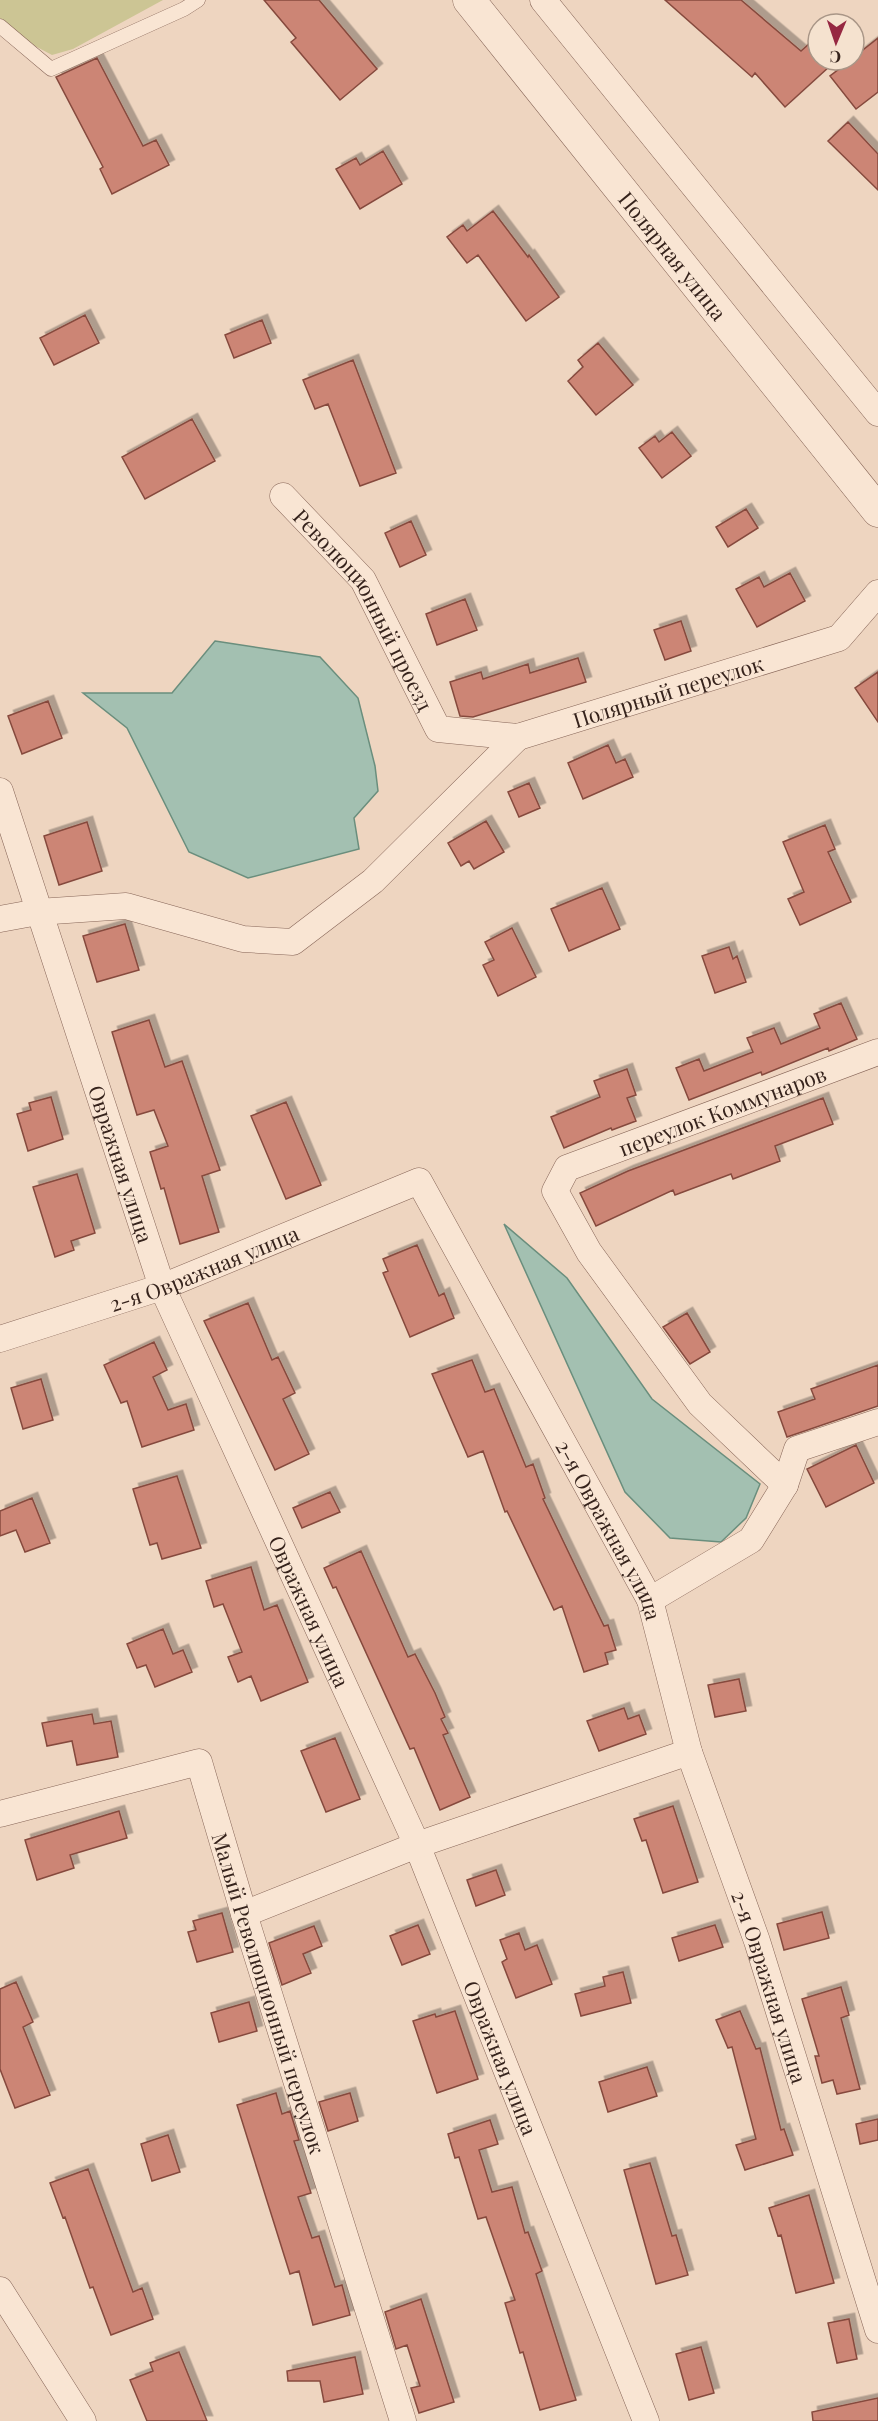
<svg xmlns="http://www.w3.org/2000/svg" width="878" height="2421" font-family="'Playfair Display',serif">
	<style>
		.green { fill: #ccc594 }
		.water { fill: #a3c0b1; stroke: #6a8e7d; stroke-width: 1.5 }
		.building { fill: #cc8575; stroke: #864a3e; stroke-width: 1.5; filter: url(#shadow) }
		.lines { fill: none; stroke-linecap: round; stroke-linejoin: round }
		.service-casing { stroke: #876658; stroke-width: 15 }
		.minor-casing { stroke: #876658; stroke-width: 27 }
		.tertiary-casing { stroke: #876658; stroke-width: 33 }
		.service { stroke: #f9e5d3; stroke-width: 14 }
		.minor { stroke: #f9e5d3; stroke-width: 26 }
		.tertiary { stroke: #f9e5d3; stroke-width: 32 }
		.labels { text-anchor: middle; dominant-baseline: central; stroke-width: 5; stroke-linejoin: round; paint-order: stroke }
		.street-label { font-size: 21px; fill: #36231c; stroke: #f5e2cf }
	</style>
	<defs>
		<filter id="shadow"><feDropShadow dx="5.5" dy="-5.5" stdDeviation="0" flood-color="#0004"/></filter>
	</defs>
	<rect width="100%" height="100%" fill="#eed5c0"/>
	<!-- green -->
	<path class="green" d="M0,0H163L73,49L52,55L35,46L0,18Z"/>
	<!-- water -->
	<path class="water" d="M215,641L320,657L358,698L375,766L378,791L354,818L359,849L248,878L189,852L127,728L83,693H172Z
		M504,1224L567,1278L652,1399L760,1484L746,1518L721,1542L670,1538L625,1492Z"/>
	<!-- building -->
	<path class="building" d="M264,0H319L377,69L340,100L291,42L296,38Z
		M665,0H741L801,51L810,43L818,52V60H825L830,66L785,107L755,73L752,77Z
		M878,38V92L856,109L830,76L851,60H854V57Z
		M97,58L143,146L156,140L169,165L112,194L100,169L103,167L56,77Z
		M848,122L878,154V190L828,141Z
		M383,151L402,184L360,209L336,169L356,158L360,165Z
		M493,211L528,257L529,255L559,297L526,321L478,255L467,263L447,237L463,225L467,231Z
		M85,315L99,343L54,365L40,338Z
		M262,320L271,343L234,358L225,335Z
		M598,343L633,385L596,415L568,381L583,367L578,360Z
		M353,360L396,473L360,486L328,404L315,409L303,380Z
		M192,419L215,461L145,499L122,457Z
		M672,432L691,456L662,478L639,448L655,436L659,442Z
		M746,509L758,528L728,547L716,527Z
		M411,521L426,555L400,567L385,533Z
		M790,573L805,601L757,627L736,589L759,577L764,587Z
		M465,599L477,630L437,645L426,614Z
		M681,621L691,651L665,660L654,630Z
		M578,658L586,682L473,717L460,716L450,682L481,672L483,679L528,664L530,673Z
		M878,672V722L855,688Z
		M48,701L62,738L22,754L8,716Z
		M608,745L616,763L625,759L633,777L583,799L568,763Z
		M529,783L540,808L519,817L508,792Z
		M486,821L504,852L474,869L469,861L461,866L448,843Z
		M87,822L102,871L59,885L44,836Z
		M825,825L835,849L828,852L851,902L800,925L788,899L804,892L783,842Z
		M602,888L620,929L569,951L551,909Z
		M125,924L139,970L97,982L83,936Z
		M512,928L536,977L498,996L483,965L494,960L485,942Z
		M729,947L733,959L737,956L746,982L715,993L702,956Z
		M841,1003L857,1039L829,1051L828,1048L762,1075L761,1072L689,1100L676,1068L699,1059L704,1071L753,1052L747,1038L774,1028L781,1044L820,1028L814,1014Z
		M149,1020L165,1067L182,1061L220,1170L202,1176L219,1232L180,1244L164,1188L161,1189L150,1152L168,1146L154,1110L137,1115L112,1032Z
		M627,1069L636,1095L627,1098L636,1121L612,1130L611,1128L564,1148L551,1117L600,1097L594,1081Z
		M51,1097L63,1139L28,1151L17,1114L31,1110L29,1103Z
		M823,1098L833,1124L775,1146L780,1161L733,1179L731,1174L675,1195L673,1190L596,1226L580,1193L628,1171Z
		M286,1102L321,1185L286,1199L251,1116Z
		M77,1174L95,1233L71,1241L74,1250L55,1257L33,1187Z
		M417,1245L439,1296L444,1293L454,1318L410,1337L383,1273L388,1271L383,1259Z
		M248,1303L272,1360L278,1357L295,1393L283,1399L309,1454L275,1470L204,1321Z
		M687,1313L710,1352L690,1364L663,1327Z
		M154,1342L167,1370L153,1377L168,1410L186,1404L194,1430L142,1447L127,1401L121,1403L104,1365Z
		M472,1360L485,1392L494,1389L526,1467L533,1464L545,1498L543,1499L604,1626L608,1625L616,1650L605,1653L608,1664L584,1672L562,1606L554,1610L507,1511L505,1512L483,1451L468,1457L432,1374Z
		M878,1365V1406L787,1437L778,1412L815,1399L811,1389Z
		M41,1379L53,1420L23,1429L11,1388Z
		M856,1445L874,1483L826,1507L807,1469Z
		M177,1476L201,1548L162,1559L157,1543L150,1545L133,1489Z
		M330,1492L340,1512L302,1528L293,1508Z
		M32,1498L50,1543L25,1552L16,1530L0,1536V1511Z
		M361,1551L408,1657L415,1654L435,1693L445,1717L441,1719L448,1733L443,1735L470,1797L440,1810L414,1748L410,1749L336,1587L333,1588L324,1568Z
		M251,1567L264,1610L277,1605L308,1682L261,1701L251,1676L238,1682L228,1657L242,1652L223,1604L214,1607L206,1581Z
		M163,1629L173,1654L183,1650L192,1672L155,1687L146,1665L137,1668L127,1644Z
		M739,1679L746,1711L715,1717L708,1685Z
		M624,1708L628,1719L639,1715L646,1734L599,1751L587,1721Z
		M92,1714L94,1724L111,1721L118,1757L77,1765L72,1741L47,1746L42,1723Z
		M335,1738L360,1799L326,1812L301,1751Z
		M673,1806L698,1882L663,1893L646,1840L642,1841L634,1819Z
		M119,1811L127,1838L70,1855L74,1868L37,1880L25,1840Z
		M496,1870L505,1895L476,1906L467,1880Z
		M822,1912L829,1938L784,1950L777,1924Z
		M222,1913L233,1952L197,1962L188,1932L196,1930L193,1921Z
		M418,1925L430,1954L402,1965L390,1936Z
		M715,1925L723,1947L679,1961L672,1938Z
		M314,1926L322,1946L303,1954L311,1973L282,1985L269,1943Z
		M519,1933L525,1950L537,1945L552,1984L516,1998L502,1962L507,1959L500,1940Z
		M623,1972L631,2003L581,2016L575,1994L605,1986L603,1977Z
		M16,1982L33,2022L23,2027L50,2095L15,2108L0,2069V1989Z
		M841,1987L849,2015L841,2018L860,2089L837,2094L833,2080L822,2083L815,2056H819L802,1999Z
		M249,2002L257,2031L219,2042L211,2013Z
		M455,2011L478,2079L437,2093L413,2021L435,2014L436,2017Z
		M740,2011L756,2049L760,2048L781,2130L784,2129L793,2155L745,2170L736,2145L756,2139L732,2047L728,2048L716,2020Z
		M647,2067L657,2096L608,2112L599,2082Z
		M276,2093L282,2114L290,2111L299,2140L294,2141L311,2193L298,2197L312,2238L319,2236L335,2287L342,2285L350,2315L313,2325L299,2271L290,2274L237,2105Z
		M350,2093L358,2121L328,2131L319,2102Z
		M878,2119V2140L860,2144L856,2124Z
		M490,2120L498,2144L479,2150L492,2192L512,2187L525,2233L528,2232L542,2271L536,2274L576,2400L540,2410L523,2352L520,2353L505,2303L515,2300L486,2217L478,2219L459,2157L455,2158L448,2134Z
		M168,2135L180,2172L152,2181L141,2144Z
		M650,2163L672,2236L676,2235L688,2275L656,2284L624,2170Z
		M88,2169L133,2292L142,2288L153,2319L111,2335L93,2287L90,2288L65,2217L63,2218L50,2183Z
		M809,2195L834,2283L796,2293L781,2235L778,2236L769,2208Z
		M421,2299L454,2402L419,2413L411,2388L420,2386L407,2345L396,2349L385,2312Z
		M849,2319L857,2359L837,2363L828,2323Z
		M701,2347L714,2393L689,2400L676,2354Z
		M179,2352L207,2421H147L130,2380L153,2371L150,2363Z
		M355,2357L363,2394L324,2402L320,2381H288L287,2371Z
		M878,2398V2421H813L812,2412Z"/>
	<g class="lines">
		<defs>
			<path id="service" d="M0,26L51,69L184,9L198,0"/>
			<g id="minor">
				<path d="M543,0L878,413"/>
				<path id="s1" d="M283,496L363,580L438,729L518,737L839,638L878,593"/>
				<path id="s2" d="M0,791L162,1287L417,1845L646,2421"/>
				<path d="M0,919L38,912L126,906L243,939L293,942L373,881L518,737"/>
				<path id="s3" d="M0,1339L162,1287L419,1181L650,1600L689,1752L757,1941L878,2330"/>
				<path id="s4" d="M785,1485L700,1404L589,1252L555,1191L567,1168L878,1052"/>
				<path d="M650,1600L751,1540L785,1485L797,1449L878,1422"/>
				<path id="s5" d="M0,1814L199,1762L244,1914L403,2421"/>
				<path d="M244,1914L417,1845L689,1752"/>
				<path d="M0,2290L83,2421"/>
			</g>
			<g id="tertiary">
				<path id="s6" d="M469,0L878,511"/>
			</g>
		</defs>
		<!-- service casing -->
		<use href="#service" class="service-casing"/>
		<!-- minor casing -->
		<use href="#minor" class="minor-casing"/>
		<!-- tertiary casing -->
		<use href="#tertiary" class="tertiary-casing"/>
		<!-- service -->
		<use href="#service" class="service"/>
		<!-- minor -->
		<use href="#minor" class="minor"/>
		<!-- tertiary -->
		<use href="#tertiary" class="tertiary"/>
	</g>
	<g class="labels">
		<!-- street labels -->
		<g class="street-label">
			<text stroke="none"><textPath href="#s6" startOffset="327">Полярная улица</textPath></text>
			<text stroke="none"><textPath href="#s1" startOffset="141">Революционный проезд</textPath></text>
			<text stroke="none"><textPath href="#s1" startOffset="520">Полярный переулок</textPath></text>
			<text stroke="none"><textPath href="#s4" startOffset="567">переулок Коммунаров</textPath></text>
			<text stroke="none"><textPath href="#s2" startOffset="392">Овражная улица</textPath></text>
			<text stroke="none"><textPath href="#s3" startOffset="216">2-я Овражная улица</textPath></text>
			<text stroke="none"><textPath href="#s3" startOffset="846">2-я Овражная улица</textPath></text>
			<text stroke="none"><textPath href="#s2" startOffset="878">Овражная улица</textPath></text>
			<text stroke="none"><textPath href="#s3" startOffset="1332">2-я Овражная улица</textPath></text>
			<text stroke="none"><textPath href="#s5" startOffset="447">Малый Революционный переулок</textPath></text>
			<text stroke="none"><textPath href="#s2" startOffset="1364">Овражная улица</textPath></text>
		</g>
	</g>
	<!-- north arrow -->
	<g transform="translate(836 42) rotate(182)"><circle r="28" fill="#f5e2cf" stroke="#a99687" stroke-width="1.5"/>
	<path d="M0-4.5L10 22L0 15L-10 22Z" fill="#962842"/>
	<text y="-9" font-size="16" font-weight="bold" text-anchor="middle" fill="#36231c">С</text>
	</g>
</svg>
